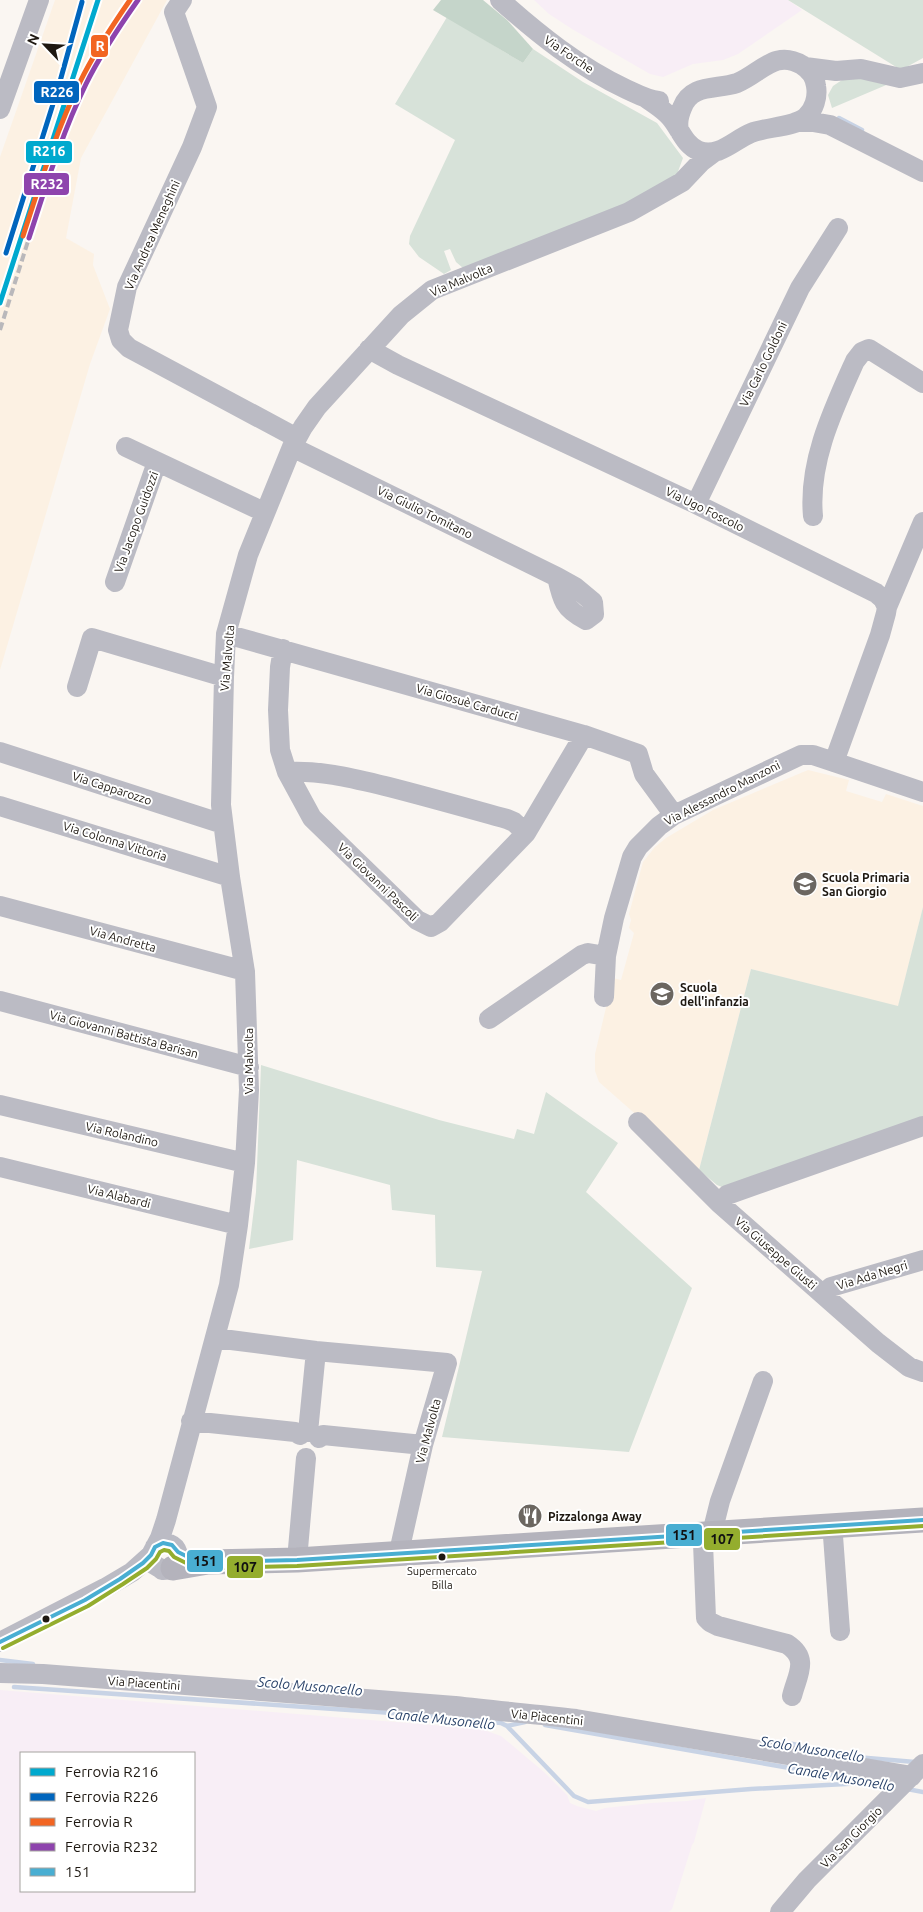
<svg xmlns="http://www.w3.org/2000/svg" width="923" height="1912" font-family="Ubuntu,sans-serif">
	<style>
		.built { fill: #fcf1e3 }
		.industrial { fill: #f8eef6; fill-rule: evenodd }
		.green { fill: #d7e2d9 }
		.forest { fill: #c5d5ca }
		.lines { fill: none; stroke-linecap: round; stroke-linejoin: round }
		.stream { stroke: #c8d3e5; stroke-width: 4.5 }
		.minor { stroke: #bbbbc4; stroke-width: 20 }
		.major { stroke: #b4b3bc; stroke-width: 25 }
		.rail { stroke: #b9b8bb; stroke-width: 4; stroke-dasharray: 8 4; stroke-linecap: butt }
		.bus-1-casing { stroke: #fff; stroke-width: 8 }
		.bus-2-casing { stroke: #fff; stroke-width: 8 }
		.bus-1 { stroke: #49aed2; stroke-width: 4 }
		.bus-2 { stroke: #94ad2e; stroke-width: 4 }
		.rail-1-casing { stroke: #fff; stroke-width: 9 }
		.rail-2-casing { stroke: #fff; stroke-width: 9 }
		.rail-3-casing { stroke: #fff; stroke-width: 9 }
		.rail-4-casing { stroke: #fff; stroke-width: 9 }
		.rail-1 { stroke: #00a9ce; stroke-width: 5 }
		.rail-2 { stroke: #0065bd; stroke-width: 5 }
		.rail-3 { stroke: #f26522; stroke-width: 5 }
		.rail-4 { stroke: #8e44ad; stroke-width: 5 }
		.bus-dot { fill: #1e1811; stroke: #fff; stroke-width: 2 }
		.labels { text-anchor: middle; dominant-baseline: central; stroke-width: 4; stroke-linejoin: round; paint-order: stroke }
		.bus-label { font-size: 11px; fill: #1e1811; stroke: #fff }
		.street-label { font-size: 12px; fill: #1e1811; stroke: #fff }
		.poi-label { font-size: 12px; font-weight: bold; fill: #1e1811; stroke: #fff; text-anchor: start }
		.water-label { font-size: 14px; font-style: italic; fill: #2a436a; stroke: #fff }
		.line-badge { stroke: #fff; stroke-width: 2 }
		.badge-label { font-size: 14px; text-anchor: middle; font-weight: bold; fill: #fff }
		.pale-badge-label { font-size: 14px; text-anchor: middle; font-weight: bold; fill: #111 }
	</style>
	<rect width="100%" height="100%" fill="#faf6f2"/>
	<!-- built -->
	<path class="built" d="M55,0H167L81,158L66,238L94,254L93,265L110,309L90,364L0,670V157Z
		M808,770L849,780L846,791L882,802L886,794L923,806V907L898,1007L751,969L699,1170L599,1082L595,1071V1054L613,978L621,980L634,933L629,928L631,920L629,914L643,862L655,847L666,838L713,810Z"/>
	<!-- industrial -->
	<path class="industrial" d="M534,0H788L802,10L738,54L723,60L693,64L663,77L650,74L572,29L549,14Z
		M0,1690L481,1729L501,1736L544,1772L567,1795L570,1803L577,1806L596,1811L605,1808L651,1803L687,1801L706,1798L694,1842L692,1845L672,1909L669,1912H0ZM194,1753V1891H21V1753Z"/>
	<!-- green -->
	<path class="green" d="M788,0H923V58L901,70Z
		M447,17L523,63L533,49L583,82L657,123L683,158L676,177L664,191L463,268L456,262L450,249L444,251L451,270L444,274L419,257L409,244L410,236L455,140L395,104Z
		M839,75L891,83L832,108L828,95L833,86L842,80Z
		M923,907V1119L722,1187L717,1185L699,1170L751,969L898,1006Z
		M261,1065L439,1120L514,1139L517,1129L534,1134L546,1092L618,1143L586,1192L692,1288L629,1452L442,1437L482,1271L436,1267L435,1215L392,1210L390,1185L297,1160L293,1240L249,1249L256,1192Z"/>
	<!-- forest -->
	<path class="forest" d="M441,0H483L507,20L533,49L523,63L433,10Z"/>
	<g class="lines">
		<!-- stream -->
		<path class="stream" d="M839,118L862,130
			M0,1660L33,1664
			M14,1687L407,1714L501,1723L507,1726L525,1722
			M545,1725L892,1786
			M507,1726L574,1796L588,1802L751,1789L864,1783
			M765,1741L793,1744L823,1751
			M856,1757L915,1762
			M907,1789L923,1792"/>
		<!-- minor -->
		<path class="minor" d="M182,0L174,12L207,107L192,147L127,287L118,330L121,340L129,348L297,438
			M500,0C538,34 579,67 626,89C637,94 647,100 659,101
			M805,67L836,71L861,69L900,78L923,73
			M646,98C654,104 663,109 670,117C680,128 684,145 699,151C719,158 734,140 751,133C766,127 795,127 806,117C814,110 818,97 816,86C815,77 810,70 802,65C775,49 761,73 737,83C717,90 691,83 682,108C679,115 677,122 679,130
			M0,109L39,0
			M796,122H813L830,125L923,172
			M369,349L398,365L696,504L876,593L883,599L887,607L886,613L880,635L834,762
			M126,447L264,512
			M292,447L557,577C562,600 564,609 586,620L594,614L593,602L575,587L557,577
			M696,504L800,288L838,228
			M813,516C808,462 833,410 855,361L862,352L869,349L923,383
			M115,582L157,462
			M887,607L923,522
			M226,634L584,735L638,754L644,774L674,815
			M283,649L280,667L278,710L280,750L287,772L312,818L417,920L431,927L440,922L526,833L584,735
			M77,687L92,638L224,677
			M0,752L223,824
			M287,772C322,770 355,779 389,787C428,797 467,808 507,819L514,822L526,833
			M0,806L230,877
			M0,906L245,971
			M604,997L606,956L614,918L632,857L638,847L659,826L674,815L801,755H813L834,762L923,792
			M0,1001L249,1067
			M489,1019L582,955L588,953L606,956
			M0,1105L245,1163
			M638,1122L719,1203L878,1343L909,1367L923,1372
			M0,1167L238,1225
			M719,1203L727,1195L923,1126
			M823,1294L831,1287L923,1260
			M215,1338L316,1351L447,1363L423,1445L399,1552
			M191,1421L295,1432L300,1435
			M308,1432L316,1351
			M319,1438L323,1435L423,1445
			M712,1533L720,1501L763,1381
			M705,1534L703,1543L706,1618L710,1622L718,1626L787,1644C810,1659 797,1675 792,1696
			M833,1536L840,1631
			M155,1547C178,1531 190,1571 162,1570
			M297,1560L306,1458
			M163,1570L153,1564L151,1555L160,1538L166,1520L229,1285L238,1225L245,1163L249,1090L245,972L230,877L221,805L224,677L226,634L248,555L292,447L303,427L317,407L401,315L432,290L629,212L682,182L701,162L713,153
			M0,1642L105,1588L132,1572L151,1555
			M0,1673L43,1674L455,1706C496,1711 536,1714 576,1719L912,1776
			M780,1912L807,1880L923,1764"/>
		<!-- major -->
		<path class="major" d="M173,1568L208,1562L297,1560L923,1520"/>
		<!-- rail -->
		<path class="rail" d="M0,330L29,238"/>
		<defs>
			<path id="bus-1" d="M0,1642L85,1600L120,1579L143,1563L151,1555L155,1547L163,1543L172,1545L178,1552L188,1557L208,1562L297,1560L923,1520"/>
			<path id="bus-2" d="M3,1648L88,1606L123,1584L147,1568L156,1559L160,1552L164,1550L169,1551L174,1557L186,1563L207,1568L297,1566L923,1526"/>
		</defs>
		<!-- bus-1 casing -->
		<use href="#bus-1" class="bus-1-casing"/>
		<!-- bus-2 casing -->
		<use href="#bus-2" class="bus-2-casing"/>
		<!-- bus-1 -->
		<use href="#bus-1" class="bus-1"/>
		<!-- bus-2 -->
		<use href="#bus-2" class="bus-2"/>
		<defs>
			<path id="rail-1" d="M0,303L98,0"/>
			<path id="rail-2" d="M6,253L59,85L82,2"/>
			<path id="rail-3" d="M23,236C40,184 56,131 80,82C94,53 112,26 130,0"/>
			<path id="rail-4" d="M29,238C46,186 62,133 86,84C100,55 119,27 138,0"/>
		</defs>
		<!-- rail-1 casing -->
		<use href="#rail-1" class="rail-1-casing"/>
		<!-- rail-2 casing -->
		<use href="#rail-2" class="rail-2-casing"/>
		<!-- rail-3 casing -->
		<use href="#rail-3" class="rail-3-casing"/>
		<!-- rail-4 casing -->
		<use href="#rail-4" class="rail-4-casing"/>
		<!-- rail-1 -->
		<use href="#rail-1" class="rail-1"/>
		<!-- rail-2 -->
		<use href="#rail-2" class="rail-2"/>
		<!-- rail-3 -->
		<use href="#rail-3" class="rail-3"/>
		<!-- rail-4 -->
		<use href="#rail-4" class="rail-4"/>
	</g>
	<!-- icons -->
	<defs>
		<symbol id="school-disc" viewBox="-11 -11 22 22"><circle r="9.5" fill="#6b6660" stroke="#fff"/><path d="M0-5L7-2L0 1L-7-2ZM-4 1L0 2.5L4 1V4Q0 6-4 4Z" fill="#fff"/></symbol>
		<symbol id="restaurant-disc" viewBox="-11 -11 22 22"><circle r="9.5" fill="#6b6660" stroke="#fff"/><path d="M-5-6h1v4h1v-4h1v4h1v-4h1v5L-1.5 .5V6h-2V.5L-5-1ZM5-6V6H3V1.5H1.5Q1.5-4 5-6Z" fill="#fff"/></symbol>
	</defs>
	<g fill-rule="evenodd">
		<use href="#school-disc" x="791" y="870" width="28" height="28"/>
		<use href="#school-disc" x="648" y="980" width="28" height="28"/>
		<use href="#restaurant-disc" x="516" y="1502" width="28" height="28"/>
	</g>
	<!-- markers -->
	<g class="bus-dot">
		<circle cx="442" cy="1557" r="4.5"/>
		<circle cx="46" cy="1619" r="4.5"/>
	</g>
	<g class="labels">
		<!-- bus labels -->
		<g class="bus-label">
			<text x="442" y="1571">Supermercato<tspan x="442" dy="14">Billa</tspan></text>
		</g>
		<!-- street labels -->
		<g class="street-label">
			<text transform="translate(569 54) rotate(34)">Via Forche</text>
			<text transform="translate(152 235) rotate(-66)">Via Andrea Meneghini</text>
			<text transform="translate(461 280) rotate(-23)">Via Malvolta</text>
			<text transform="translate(763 364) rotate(-64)">Via Carlo Goldoni</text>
			<text transform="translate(705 509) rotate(26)">Via Ugo Foscolo</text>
			<text transform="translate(425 512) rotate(26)">Via Giulio Tomitano</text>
			<text transform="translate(136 522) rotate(-70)">Via Jacopo Guidozzi</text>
			<text transform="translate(227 658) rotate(-85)">Via Malvolta</text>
			<text transform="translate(467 702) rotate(16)">Via Giosuè Carducci</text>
			<text transform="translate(112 788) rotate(18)">Via Capparozzo</text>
			<text transform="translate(722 793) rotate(-27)">Via Alessandro Manzoni</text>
			<text transform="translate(115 841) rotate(17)">Via Colonna Vittoria</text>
			<text transform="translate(378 882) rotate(44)">Via Giovanni Pascoli</text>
			<text transform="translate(123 939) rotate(15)">Via Andretta</text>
			<text transform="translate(124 1034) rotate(15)">Via Giovanni Battista Barisan</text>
			<text transform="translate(248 1061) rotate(-90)">Via Malvolta</text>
			<text transform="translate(122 1134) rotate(13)">Via Rolandino</text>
			<text transform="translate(119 1196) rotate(14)">Via Alabardi</text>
			<text transform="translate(776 1253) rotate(41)">Via Giuseppe Giusti</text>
			<text transform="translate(872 1275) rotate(-17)">Via Ada Negri</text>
			<text transform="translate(428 1431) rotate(-75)">Via Malvolta</text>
			<text transform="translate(144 1683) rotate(4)">Via Piacentini</text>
			<text transform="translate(547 1717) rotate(6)">Via Piacentini</text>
			<text transform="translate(851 1837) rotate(-45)">Via San Giorgio</text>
		</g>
		<!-- poi labels -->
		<g class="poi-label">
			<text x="822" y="877">Scuola Primaria<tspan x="822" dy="14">San Giorgio</tspan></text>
			<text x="680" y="987">Scuola<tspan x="680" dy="14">dell'infanzia</tspan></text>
			<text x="548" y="1516">Pizzalonga Away</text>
		</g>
		<!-- water labels -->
		<g class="water-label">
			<text transform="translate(310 1686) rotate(5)">Scolo Musoncello</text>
			<text transform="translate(441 1719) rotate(6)">Canale Musonello</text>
			<text transform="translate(812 1749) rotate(9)">Scolo Musoncello</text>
			<text transform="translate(841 1777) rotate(10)">Canale Musonello</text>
		</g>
	</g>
	<g class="line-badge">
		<rect x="90" y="34" width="19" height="24" rx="5" fill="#f26522"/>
		<rect x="33" y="80" width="47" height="24" rx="5" fill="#0065bd"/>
		<rect x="25" y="140" width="48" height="24" rx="5" fill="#00a9ce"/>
		<rect x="23" y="172" width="47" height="24" rx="5" fill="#8e44ad"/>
		<rect x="665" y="1523" width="38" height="24" rx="5" fill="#49aed2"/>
		<rect x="703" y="1527" width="38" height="24" rx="5" fill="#94ad2e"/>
		<rect x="186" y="1549" width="38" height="24" rx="5" fill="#49aed2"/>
		<rect x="226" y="1555" width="38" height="24" rx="5" fill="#94ad2e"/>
	</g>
	<g class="badge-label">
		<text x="100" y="51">R</text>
		<text x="57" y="97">R226</text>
		<text x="49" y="156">R216</text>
		<text x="47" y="189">R232</text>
	</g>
	<g class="pale-badge-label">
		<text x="684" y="1540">151</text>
		<text x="722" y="1544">107</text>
		<text x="205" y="1566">151</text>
		<text x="245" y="1572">107</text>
	</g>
	<!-- legend -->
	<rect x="20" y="1752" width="175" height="140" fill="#ffffff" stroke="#a5a3a0"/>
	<rect x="30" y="1768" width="25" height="8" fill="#00a9ce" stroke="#a5a3a0"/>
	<text x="65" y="1777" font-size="15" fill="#1e1811">Ferrovia R216</text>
	<rect x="30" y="1793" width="25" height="8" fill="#0065bd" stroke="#a5a3a0"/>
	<text x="65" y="1802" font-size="15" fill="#1e1811">Ferrovia R226</text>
	<rect x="30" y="1818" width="25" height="8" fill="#f26522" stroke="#a5a3a0"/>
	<text x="65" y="1827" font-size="15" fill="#1e1811">Ferrovia R</text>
	<rect x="30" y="1843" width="25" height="8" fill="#8e44ad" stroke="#a5a3a0"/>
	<text x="65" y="1852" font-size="15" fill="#1e1811">Ferrovia R232</text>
	<rect x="30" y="1868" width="25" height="8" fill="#49aed2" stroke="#a5a3a0"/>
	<text x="65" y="1877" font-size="15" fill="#1e1811">151</text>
	<!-- north arrow -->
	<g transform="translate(45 45) rotate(295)" stroke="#ffffff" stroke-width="4" paint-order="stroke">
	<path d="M0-4L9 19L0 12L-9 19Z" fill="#1e1811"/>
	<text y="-8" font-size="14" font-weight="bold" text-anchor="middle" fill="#1e1811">N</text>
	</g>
</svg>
